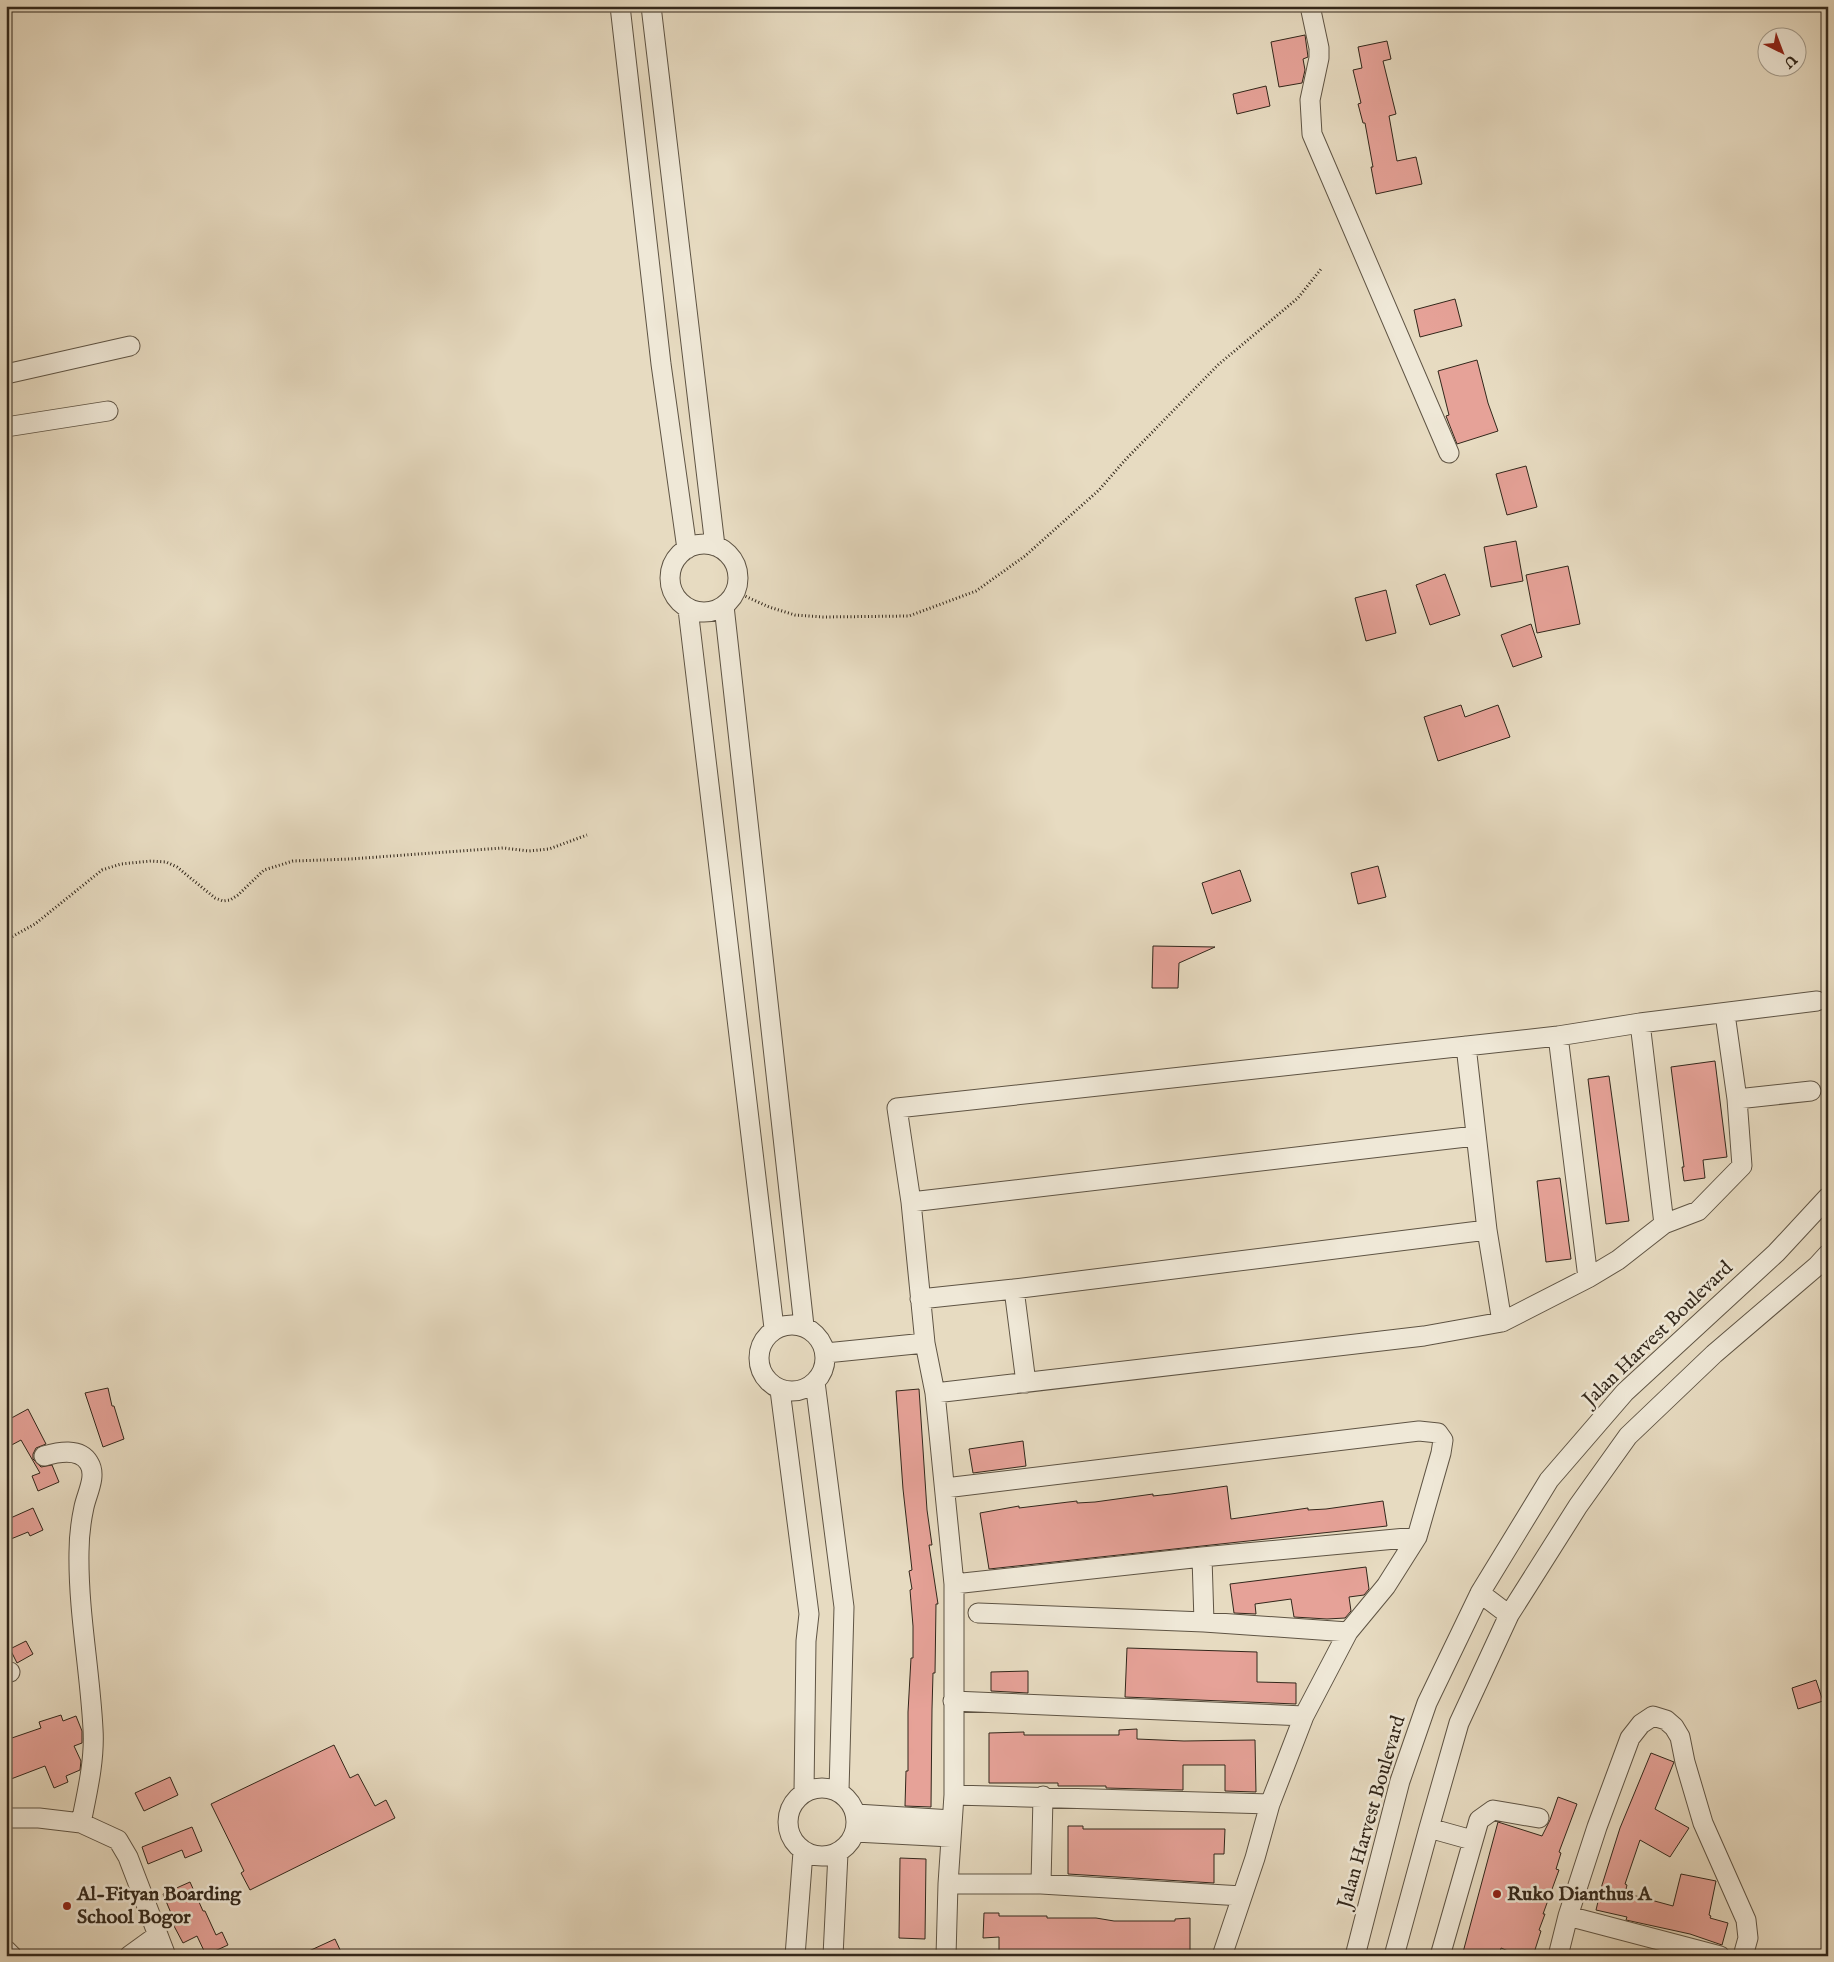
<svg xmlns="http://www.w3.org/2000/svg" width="1834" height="1962" font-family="'IM FELL English',serif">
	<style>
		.building { fill: #e6a298; stroke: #32271b }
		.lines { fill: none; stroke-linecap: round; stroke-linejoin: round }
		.minor-casing { stroke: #5f5444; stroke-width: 21 }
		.path { stroke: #32271b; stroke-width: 3; stroke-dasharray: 1 2.5; stroke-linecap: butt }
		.minor { stroke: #efe8d7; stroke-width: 19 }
		.poi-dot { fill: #8f2418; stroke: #efe8d7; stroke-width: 2 }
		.labels { text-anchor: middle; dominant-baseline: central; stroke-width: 5; stroke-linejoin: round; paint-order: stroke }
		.street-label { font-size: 20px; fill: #32271b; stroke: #efe8d7 }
		.poi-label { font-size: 20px; font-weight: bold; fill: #32271b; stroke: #efe8d7; text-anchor: start }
	</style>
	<rect width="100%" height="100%" fill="#e7dbc1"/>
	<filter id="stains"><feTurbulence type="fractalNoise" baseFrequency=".004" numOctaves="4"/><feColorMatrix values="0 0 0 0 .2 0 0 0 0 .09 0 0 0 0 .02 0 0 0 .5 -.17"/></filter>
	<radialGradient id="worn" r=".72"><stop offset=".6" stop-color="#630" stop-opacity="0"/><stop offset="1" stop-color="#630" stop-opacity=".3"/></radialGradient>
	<!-- building -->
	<path class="building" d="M1305,35L1308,57L1303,59L1305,70L1302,83L1279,87L1271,42Z
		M1387,41L1391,59L1383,61L1396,114L1389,116L1397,161L1416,157L1422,184L1376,194L1371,167H1373L1365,123H1363L1358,104L1361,103L1353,70L1362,68L1358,47Z
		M1266,86L1270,106L1237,114L1233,94Z
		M1455,299L1462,326L1420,337L1414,310Z
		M1477,360L1488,403L1498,431L1457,444L1446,416L1449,415L1438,371Z
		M1526,466L1537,507L1507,515L1496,474Z
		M1516,541L1523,581L1491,587L1484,547Z
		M1568,566L1580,624L1537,633L1526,575Z
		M1445,574L1460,615L1430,625L1416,585Z
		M1386,590L1396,633L1366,641L1355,598Z
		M1531,624L1542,657L1513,667L1501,635Z
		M1461,705L1465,717L1498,705L1510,737L1438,761L1424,717Z
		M1378,866L1386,897L1358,904L1351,873Z
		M1240,870L1251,901L1212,914L1202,883Z
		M1153,946L1215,947L1179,963L1178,988H1152Z
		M1715,1061L1727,1157L1703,1160L1705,1178L1684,1181L1682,1167H1684L1671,1067Z
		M1609,1076L1629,1221L1606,1224L1588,1079Z
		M1560,1178L1571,1259L1546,1262L1537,1181Z
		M108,1388L112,1406H114L124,1439L103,1447L85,1393Z
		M919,1389L927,1510L932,1545H929L938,1604H936L935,1673H933L932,1709L931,1807L905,1806L906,1771H908V1712L911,1658H913V1626L910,1590L912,1589L909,1571L912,1570L903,1489L896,1391Z
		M28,1409L46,1444L36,1448L33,1454V1459L41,1467L52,1465L59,1482L38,1491L32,1476L40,1473L21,1440L6,1448V1421Z
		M1023,1441L1026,1466L973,1473L969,1449Z
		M1227,1486L1231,1519L1308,1508V1510L1326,1509L1383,1501L1387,1526L989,1569L980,1513L1019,1506V1508L1077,1501V1503L1095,1502L1153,1494V1496L1171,1494Z
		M33,1508L43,1530L30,1536L28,1532L6,1541V1520Z
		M1366,1567L1369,1589L1364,1595L1349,1597L1351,1611L1345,1618L1327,1619L1294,1617L1291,1599L1255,1604L1256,1614L1234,1613L1230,1584Z
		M26,1641L33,1654L17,1663L10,1649Z
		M1127,1648L1257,1652V1682L1296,1683V1704L1125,1697Z
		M1028,1671V1693L991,1691V1672Z
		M1816,1680L1823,1701L1798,1709L1792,1688Z
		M61,1715L63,1721L76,1716L82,1731V1743L74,1746L81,1761L80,1770L66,1776L68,1782L54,1788L45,1766L11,1779L6,1767V1740L41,1728L39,1722Z
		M1137,1729V1739L1184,1741L1255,1740L1256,1792L1225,1791V1765H1183V1790L1106,1788V1786H1058V1783H989V1733L1024,1732V1735H1119V1730Z
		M334,1745L350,1778L358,1774L375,1806L386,1800L395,1818L250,1890L241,1873L244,1871L211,1804Z
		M1651,1753L1674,1762L1655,1809L1689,1828L1670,1857L1640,1840L1625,1884L1627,1885L1625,1893L1673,1906L1681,1874L1716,1881L1709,1915L1711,1916L1710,1918L1728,1923L1722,1945L1690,1934L1626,1920L1627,1917L1596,1910L1602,1885L1620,1828Z
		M170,1777L178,1795L144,1811L135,1793Z
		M1558,1797L1577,1804L1559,1852L1561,1853L1556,1869L1559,1870L1543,1914H1545L1539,1930L1541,1931L1533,1956H1520L1501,1948L1499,1956H1462L1498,1822L1542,1836L1550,1820Z
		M1068,1826H1083V1829H1225L1224,1854H1214V1883L1068,1874Z
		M192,1827L202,1851L185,1858L182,1850L148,1864L142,1847Z
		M900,1858L926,1859L925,1939L899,1938Z
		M190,1882L203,1911H205L216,1935L222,1932L228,1945L206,1955L197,1936L183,1943L174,1926L176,1925L163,1894Z
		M984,1913H999V1916H1047V1918H1096L1114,1921H1175V1919L1190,1918V1956H999V1937L983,1938Z
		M335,1939L343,1956H298Z"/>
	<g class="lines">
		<defs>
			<path id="minor" d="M620,6L661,364L687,549
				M651,6L715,546
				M1310,6L1319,48V58L1310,100L1312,134L1449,453
				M6,374L130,346
				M6,427L108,411
				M670 578a34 34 0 1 1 68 0a34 34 0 1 1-68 0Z
				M724,606L804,1326
				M688,609L774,1328
				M1640,1023L1664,1224
				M1558,1036L1588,1278
				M1466,1046L1487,1230L1502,1322
				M1737,1099L1811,1091
				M911,1202L1475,1136
				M1014,1289L1026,1383
				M920,1299L1014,1289L1487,1230
				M759 1358a33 33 0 1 1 66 0a33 33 0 1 1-66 0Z
				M826,1353L925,1343
				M815,1382L844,1607L839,1791
				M780,1390L809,1614L806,1641L804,1792
				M935,1393L1424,1336L1502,1322L1588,1278L1618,1260L1664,1224L1698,1211L1742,1166L1737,1099L1725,1014
				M44,1456C58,1452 80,1447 89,1463C97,1476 87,1493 84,1507C81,1521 79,1538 79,1552C78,1611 90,1670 93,1729C95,1760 87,1793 81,1823
				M945,1488L1419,1431L1438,1433L1443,1440L1441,1453L1417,1537L1386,1586L1348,1632L1304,1716L1270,1804L1255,1858L1222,1956
				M1202,1557L1204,1622
				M954,1584L1202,1557L1417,1537
				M1480,1593L1509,1615
				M978,1613L1204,1622L1348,1632
				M6,1673L10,1672
				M953,1701L1304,1716
				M788 1822a34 34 0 1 1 68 0a34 34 0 1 1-68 0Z
				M954,1795L1270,1804
				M856,1814L952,1820
				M6,1818H39L81,1823L118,1840L128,1857L166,1956
				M1429,1828L1472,1840
				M855,1832L951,1837
				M948,1884H1041L1242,1896
				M1041,1884L1043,1796
				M1568,1916L1720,1956
				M6,1950L12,1956
				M129,1956L158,1935
				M795,1956L803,1852
				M833,1956L838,1853
				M946,1956L948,1884L954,1795V1584L935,1393L925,1343L911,1202L897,1108L1558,1036L1640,1023L1817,1001
				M1355,1956L1400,1781L1427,1703L1480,1593L1549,1480L1625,1392L1776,1253L1828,1197
				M1394,1956L1429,1828L1459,1723L1509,1615L1578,1506L1628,1436L1714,1354L1817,1266L1828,1254
				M1440,1956L1479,1820L1493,1810L1539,1818
				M1558,1956L1568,1916L1597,1827L1630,1738L1641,1724L1653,1716L1666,1720L1674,1727L1680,1737L1685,1762L1703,1823L1746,1920L1748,1938L1743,1956"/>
		</defs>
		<!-- minor casing -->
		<use href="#minor" class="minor-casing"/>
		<!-- path -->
		<path class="path" d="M736,592L769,607L795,615L823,617L909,616L976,591L1025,556L1099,490L1126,459L1219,364L1298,298L1321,269
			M6,940L35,924L102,870L121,864L151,861L166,862L177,867L215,898L223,901L230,900L238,895L264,870L293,861L350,859L503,848L529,851L549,849L587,835"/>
		<!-- minor -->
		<use href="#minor" class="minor"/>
	</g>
	<!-- markers -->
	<g class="poi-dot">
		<circle cx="1497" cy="1894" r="5"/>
		<circle cx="67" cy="1906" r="5"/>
	</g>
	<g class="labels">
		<!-- street labels -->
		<g class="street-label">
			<text transform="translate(1658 1334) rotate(-44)">Jalan Harvest Boulevard</text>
			<text transform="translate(1372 1812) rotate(-74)">Jalan Harvest Boulevard</text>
		</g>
		<!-- poi labels -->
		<g class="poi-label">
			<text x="77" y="1894">Al-Fityan Boarding<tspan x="77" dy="23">School Bogor</tspan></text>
			<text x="1507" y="1894">Ruko Dianthus A</text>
		</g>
	</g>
	<!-- margin -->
	<rect width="1834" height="1962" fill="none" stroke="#e7dbc1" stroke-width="25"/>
	<rect x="8" y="8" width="1819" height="1947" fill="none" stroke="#32271b" stroke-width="2.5"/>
	<rect x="12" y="12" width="1809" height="1937" fill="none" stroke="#32271b"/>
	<!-- north arrow -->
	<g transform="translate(1782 52) rotate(138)"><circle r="24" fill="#efe8d7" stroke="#a39b8c"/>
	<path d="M0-4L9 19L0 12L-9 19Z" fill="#8f2418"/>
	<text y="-8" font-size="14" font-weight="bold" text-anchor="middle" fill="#32271b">U</text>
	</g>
	<rect width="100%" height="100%" filter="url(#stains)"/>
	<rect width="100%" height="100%" fill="url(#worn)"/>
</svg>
